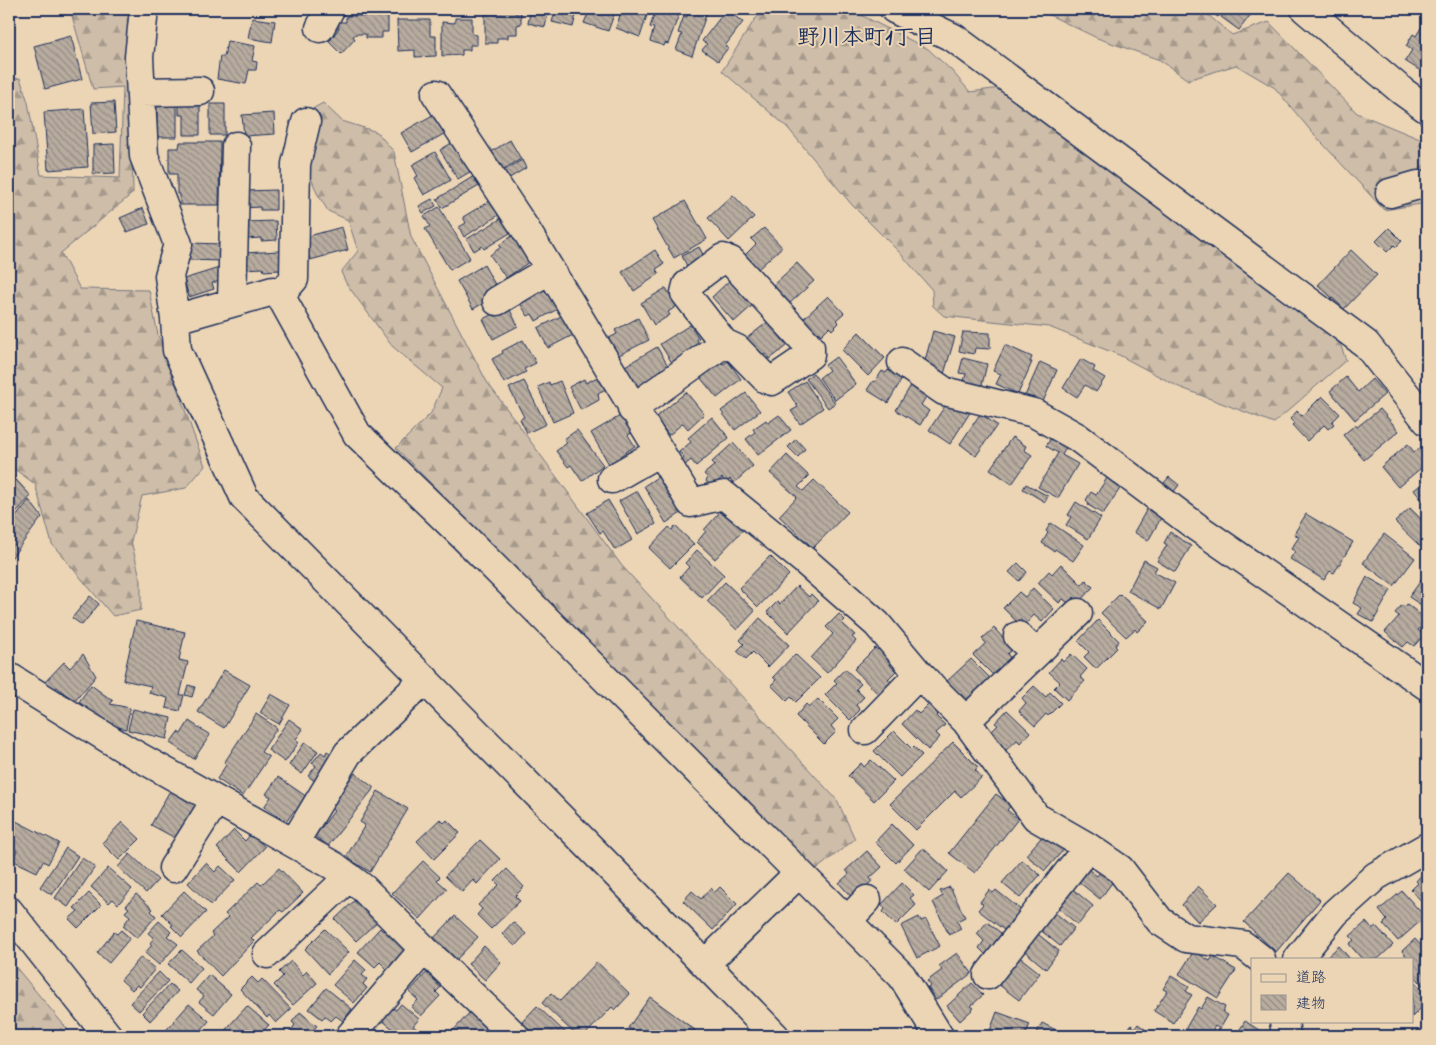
<svg xmlns="http://www.w3.org/2000/svg" width="1436" height="1045" font-family="'Indie Flower','Klee One',sans-serif">
	<style>
		.forest { fill: url(#forest-firs); stroke: #747683 }
		.building { fill: url(#building-back-hatch); stroke: #1b2f5e }
		.lines { fill: none; stroke-linecap: round; stroke-linejoin: round }
		.minor-casing { stroke: #1b2f5e; stroke-width: 31 }
		.minor { stroke: #ecd5b4; stroke-width: 28 }
		.labels { text-anchor: middle; dominant-baseline: central; stroke-width: 4; stroke-linejoin: round; paint-order: stroke }
		.neighbourhood-label { font-size: 22px; font-weight: bold; fill: #1b2f5e; stroke: #ecd5b4 }
	</style>
	<defs>
		<pattern id="forest-firs" width="22" height="20" patternUnits="userSpaceOnUse" patternTransform="scale(1.25)"><rect width="22" height="20" fill="#cebda8"/><path d="M5 1l3.5 6h-7zM16 11l3.5 6h-7z" fill="#a69a8c"/></pattern>
		<pattern id="building-back-hatch" width="6" height="6" patternUnits="userSpaceOnUse" patternTransform="scale(1.25)"><rect width="6" height="6" fill="#b8ac9f"/><path d="M-1 5l2 2M0 0l6 6M5-1l2 2" fill="none" stroke="#958c85"/></pattern>
	</defs>
	<rect width="100%" height="100%" fill="#ecd5b4"/>
	<filter id="ink" filterUnits="userSpaceOnUse"><feTurbulence type="fractalNoise" baseFrequency=".02" numOctaves="2"/><feDisplacementMap in="SourceGraphic" scale="10" xChannelSelector="R" yChannelSelector="G"/><feConvolveMatrix kernelMatrix="1 2 1 2 8 2 1 2 1" color-interpolation-filters="sRGB"/></filter>
	<g filter="url(#ink)">
		<!-- forest -->
		<path class="forest" d="M70,9H130L133,193L61,253L80,289L149,290L158,335L205,466L186,488L142,496L131,541L141,581V610L113,616L52,544L35,484L9,465V279L16,270L9,259V80L20,78L28,102L41,175L120,178L123,87L93,89Z
			M769,9H849L928,49L952,71L970,92L1008,87L1338,338L1346,360L1274,423L1179,387L1119,355L1049,327L944,316L933,306L932,290L901,254L852,205L787,127L722,71L755,19Z
			M1037,9H1201L1232,35L1269,22L1357,113L1427,142V203L1384,210L1311,131L1275,88L1236,65L1188,80L1160,60L1097,38Z
			M323,103L342,121L377,132L394,152L411,237L487,382L622,566L837,800L855,839L813,872L396,448L431,413L442,388L392,346L346,283L341,272L358,251L348,220L328,211L317,193L289,122Z
			M9,959L73,1036H12L9,1031Z"/>
		<!-- building -->
		<path class="building" d="M485,9H515V13L521,12V24L517,25V34H508V38H497V43H485Z
			M531,9H549L545,27L528,23Z
			M556,9H581L580,16L576,15L573,27L552,22Z
			M590,9H616L608,31L584,23Z
			M622,9H649L640,37L616,28Z
			M656,9H681L668,44L665,43L664,46L650,41L654,28L650,27Z
			M690,9H708L692,56L676,50L682,34L678,33L684,16L687,17Z
			M1206,9H1218L1222,12L1218,17Z
			M1226,9L1233,14L1237,9H1255L1239,30L1221,17Z
			M726,10L743,22L725,46L728,48L718,61L702,50L707,44L702,41Z
			M346,16H388V32H382V38H366V34H356L353,36L355,39L341,54L329,42L339,28L338,22H346Z
			M252,18L275,21L272,42L248,38Z
			M455,18H472V34L477,35V45H470V50H462V55L442,56V22L455,23Z
			M1427,18V75L1405,61L1412,50L1406,46L1413,34L1416,36Z
			M397,20H430V36H436V56L415,57V50L398,51Z
			M71,36L82,79L45,89L34,46Z
			M227,41L255,46L252,61L257,62L256,70H249L246,84L217,79L220,56L224,57Z
			M114,102L116,132L93,134L91,103Z
			M157,104H177V137H157Z
			M210,104H225V135H210Z
			M179,105H200V135H184V115H179Z
			M84,109L88,167L48,170L44,112Z
			M438,112L449,131L412,152L401,133Z
			M274,113L275,134L244,136L242,115Z
			M460,138L478,167L458,179L440,150Z
			M510,140L521,159L497,173L486,155Z
			M180,142H220L219,205H180V194H177V174H169V148H179Z
			M114,144L115,173L93,174V145Z
			M435,152L451,180L424,195L414,178L418,176L412,165Z
			M522,160L526,168L503,182L498,174Z
			M474,176L479,186L442,208L437,199Z
			M276,190V210H260V207L244,208V191Z
			M733,195L754,217L729,241L708,218Z
			M432,199L436,206L423,213L419,206Z
			M493,199L502,213L464,237L459,227L466,223L463,217Z
			M685,201L707,239L674,258L652,220Z
			M439,207L470,258L450,270L425,229L430,226L424,216Z
			M143,208L149,224L127,232L120,218Z
			M502,218L510,233L484,249L482,246L474,251L467,239Z
			M276,221L277,240L261,241V238L245,239L244,222Z
			M342,227L348,250L310,260L305,237Z
			M764,228L782,247L757,270L744,256L756,244L751,239Z
			M1389,228L1402,241L1396,247L1394,245L1387,252L1376,241Z
			M515,234L533,259L506,278L490,255L501,247L499,245Z
			M188,243L224,244L223,261L187,260Z
			M699,247L706,260L689,270L682,256Z
			M655,250L664,264L656,269L659,274L634,291L622,272Z
			M1351,250L1377,275L1344,309L1318,285Z
			M280,251V270L264,271L263,268L243,269V253Z
			M797,263L814,281L789,304L772,286Z
			M484,265L497,288L484,296L487,301L473,309L457,281Z
			M219,268L223,280L212,283L214,289L189,297L184,279Z
			M731,279L754,304L734,322L712,297Z
			M544,288L546,292L553,288L563,306L536,321L532,314L528,316L519,302Z
			M666,288L677,306L668,312L670,315L654,325L641,303Z
			M828,296L844,313L836,320L839,323L832,330L829,327L821,335L818,332L816,334L803,319Z
			M508,306L518,326L493,339L483,319Z
			M563,315L573,335L548,348L538,328Z
			M638,318L649,340L615,357L607,339L617,334L615,330Z
			M769,321L787,346L770,359L766,354L761,357L747,338Z
			M690,325L699,338L696,339L698,342L695,344L699,350L674,366L660,344Z
			M933,331L955,337L944,374L923,368Z
			M859,332L885,358L868,376L842,350Z
			M963,332L990,333V349L975,348L974,354L959,351Z
			M523,340L536,363L524,369L526,372L504,383L492,359L503,353L502,351Z
			M1005,345L1032,357L1030,362H1032L1018,394L996,384L1001,374L993,371Z
			M657,347L670,369L638,389L625,366Z
			M836,357L856,384L835,400L819,378L829,370L825,365Z
			M963,358L987,364L981,389L963,385L966,374L959,373Z
			M1081,359L1095,367L1093,371L1105,378L1096,392L1085,385L1077,397L1063,388Z
			M720,360L723,364L728,361L741,379L717,398L699,376Z
			M1040,362L1057,370L1042,404L1025,396Z
			M888,370L902,379L888,403L867,390L873,381L875,382L882,371L886,373Z
			M813,373L835,403L828,408L806,379Z
			M601,375L608,388L598,393L599,400L581,410L569,387L584,379L586,383Z
			M1346,377L1358,392L1372,379L1385,394L1355,420L1330,391Z
			M524,381L546,424L527,433L520,419L524,417L509,388Z
			M560,381L573,413L553,422L538,387L549,382L550,385Z
			M805,381L823,408L800,424L791,411L798,407L788,392Z
			M913,382L929,392L921,405L929,411L920,425L896,410Z
			M686,392L704,414L688,429L683,423L669,435L655,418Z
			M746,393L760,411L735,430L721,411Z
			M1322,396L1340,414L1332,422L1334,424L1328,429L1324,425L1307,441L1292,425L1294,423L1290,419L1297,411L1302,416Z
			M949,400L971,411L950,444L929,430Z
			M1380,409L1399,431L1364,460L1343,435L1355,425L1357,427Z
			M980,414L997,425L976,456L960,444Z
			M779,415L791,430L758,455L746,439L755,432L753,429L766,420L768,423Z
			M620,416L622,419L625,417L633,432L628,435L635,446L620,456L622,459L610,466L591,433Z
			M712,417L729,438L696,466L691,460L685,465L681,460L684,457L679,452L691,442L688,438Z
			M577,430L603,465L582,481L571,465L568,467L556,451L567,443L564,439Z
			M1054,433L1069,442L1062,455L1078,464L1058,498L1038,487L1058,453L1046,446Z
			M1012,437L1026,446L1024,450L1032,455L1012,484L990,469Z
			M796,439L805,449L798,457L788,447Z
			M733,443L753,466L734,483L730,479L726,483L722,478L711,487L706,481L708,478L704,474L715,465L712,462Z
			M1408,444L1414,452L1422,447L1427,453V463L1398,487L1381,467Z
			M787,455L809,476L798,487L803,491L814,480L848,512L813,548L779,516L797,497L770,473Z
			M9,472L31,496L9,520Z
			M1109,475L1123,484L1103,514L1088,505L1089,503L1086,500L1091,492L1096,495Z
			M659,476L681,513L666,523L644,486Z
			M1169,477L1179,485L1169,498L1158,490Z
			M1427,480V502L1425,504L1414,490Z
			M1026,484L1048,496L1045,502L1023,489Z
			M637,491L656,524L638,534L619,501Z
			M29,500L42,517L9,561V526Z
			M608,500L632,540L615,550L603,531L600,533L587,513Z
			M1076,502L1101,518L1088,539L1066,525L1071,517L1068,515Z
			M1410,508L1427,525V543L1422,548L1395,522Z
			M1147,509L1161,518L1148,541L1134,532Z
			M720,512L723,515L726,513L744,529L715,559L697,542L706,531L704,530Z
			M1306,514L1353,542L1334,573L1330,571L1324,580L1290,559L1295,551L1291,549L1299,537L1294,534Z
			M1051,523L1084,545L1073,561L1055,549L1054,551L1042,543L1048,533L1046,531Z
			M675,526L694,544L670,568L649,548L669,527L672,530Z
			M1170,532L1191,546L1175,572L1157,561L1167,545L1164,543Z
			M1384,534L1415,558L1394,586L1363,563Z
			M697,550L724,575L702,598L680,577L689,567L685,563Z
			M770,556L789,575L758,607L739,588Z
			M1144,560L1157,567L1154,572L1175,583L1161,609L1128,591Z
			M1018,563L1027,572L1019,581L1009,572Z
			M1061,564L1082,585L1086,580L1093,587L1079,602L1074,597L1068,603L1063,599L1059,603L1038,583L1049,571L1052,574Z
			M1427,572V609L1409,597Z
			M1367,577L1391,590L1373,622L1358,614L1362,608L1353,603Z
			M725,582L755,611L737,630L707,601Z
			M797,586L809,597L811,594L818,601L788,633L767,612L777,602L780,604Z
			M1033,588L1054,609L1042,622L1034,615L1025,625L1020,619L1017,622L1003,608L1019,592L1025,597Z
			M1120,594L1148,621L1137,632L1135,629L1126,637L1101,613Z
			M90,596L99,604L82,625L72,618Z
			M1407,604L1427,620L1418,630L1424,635L1414,646L1408,642L1403,647L1385,632L1399,616L1395,613L1402,605L1405,607Z
			M839,614L845,620L842,623L855,635L852,637L856,641L827,673L811,658L833,634L826,627Z
			M760,618L789,645L768,667L753,652L746,659L737,651L744,644L740,640Z
			M1098,620L1119,641L1115,646L1117,648L1096,669L1084,657L1089,652L1078,641Z
			M136,621L185,632L179,660L188,662L180,695H184L180,711L166,708L168,698L149,693L151,686L123,680Z
			M994,628L1013,649L1007,654L1012,659L994,676L973,655L986,643L982,639Z
			M875,648L878,650L880,648L893,661L890,665L896,671L888,679L892,682L880,696L854,669Z
			M83,654L96,676L74,702L57,687L52,691L44,683L64,662L70,668Z
			M795,654L820,678L796,702L791,697L787,701L771,685L776,680L773,677Z
			M1071,654L1087,669L1080,677L1085,681L1067,700L1054,688L1060,682L1049,672L1061,659L1063,662Z
			M971,659L991,679L967,701L961,694L959,697L945,683Z
			M845,669L861,684L856,689L864,697L856,705L860,710L850,720L825,695L837,683L834,680Z
			M224,670L250,685L224,728L198,712Z
			M91,685L113,701L110,704L130,708L126,729L107,724L78,703Z
			M188,685L195,687L192,697L185,695Z
			M1034,686L1046,697L1050,692L1061,703L1048,716L1046,714L1035,726L1019,711L1026,703L1022,698Z
			M271,694L290,705L279,724L260,713Z
			M818,699L838,719L831,726L836,732L824,744L796,716L806,704L809,707Z
			M929,704L939,713L936,716L945,725L936,733L940,737L928,750L902,724L915,710L919,714Z
			M133,709L171,718L167,739L128,730Z
			M1007,710L1030,732L1020,743L1017,740L1004,752L987,736L998,725L995,723Z
			M256,714L277,728L261,752L269,757L243,796L217,779L226,765L224,763Z
			M289,719L303,729L296,739L299,742L285,762L268,750Z
			M189,721L210,735L194,759L170,743L178,732L181,734Z
			M894,731L912,749L914,747L922,755L900,777L874,751Z
			M305,742L318,751L302,774L289,765Z
			M953,742L978,767L975,770L982,777L961,797L955,791L916,830L890,804Z
			M327,751L337,758L320,785L308,776L316,766L312,763L321,752L325,755Z
			M871,760L894,781L874,801L848,776L861,763L864,767Z
			M355,773L374,788L328,846L315,836L334,811L329,807Z
			M278,777L310,799L299,815L294,811L286,822L264,807L271,797L266,794Z
			M173,785L201,800L179,840L151,825Z
			M378,791L408,809L370,872L346,857L365,825L360,822Z
			M996,794L1011,805L1007,810L1018,819L975,873L949,853Z
			M440,819L444,823L447,820L460,833L434,859L417,841Z
			M14,820L59,843L48,864L43,861L37,872L12,860L17,851L12,848L14,843L9,840V831Z
			M122,822L140,839L119,860L102,843Z
			M892,824L913,845L896,863L875,842Z
			M234,830L245,841L251,834L265,847L241,872L217,848Z
			M1046,832L1065,848L1045,871L1026,855Z
			M480,840L500,859L477,884L473,880L462,892L445,876Z
			M66,848L78,856L52,895L40,887Z
			M923,848L948,871L929,892L904,869Z
			M867,851L882,867L870,878L872,881L853,899L839,883L849,874L846,870Z
			M130,854L158,880L146,893L118,867Z
			M82,858L95,867L68,907L55,898Z
			M1022,860L1040,875L1020,898L1002,883Z
			M423,861L440,877L437,880L447,889L420,919L392,893Z
			M206,863L215,872L220,866L235,880L211,905L188,883Z
			M1084,866L1097,876L1102,870L1114,880L1100,899L1074,878Z
			M108,868L132,889L118,904L113,899L109,903L91,887Z
			M279,868L303,893L283,912L280,910L251,938L254,941L221,976L197,951L213,936L211,933L228,917L225,914L258,882L261,885Z
			M507,869L524,887L515,896L520,901L491,929L477,915L482,909L478,905L499,885L495,881Z
			M1427,869V907L1411,890L1418,883L1416,881Z
			M1289,873L1320,900L1276,952L1244,922Z
			M902,883L914,895L910,898L916,905L896,925L883,912L885,909L881,905Z
			M1069,886L1093,906L1078,925L1054,904Z
			M1198,886L1217,904L1198,922L1182,905Z
			M720,887L737,904L713,930L683,901L692,891L701,899L711,888L715,892Z
			M950,887L965,917L957,921L961,929L949,935L933,902L943,896L940,891Z
			M989,890L993,893L996,890L1021,910L1004,930L978,910L983,904L980,902Z
			M184,891L206,912L182,937L171,926L173,925L162,914Z
			M1402,891L1425,917L1398,941L1383,924L1387,920L1379,910Z
			M89,893L101,905L78,928L69,919L78,911L74,908Z
			M136,894L153,909L151,911L156,916L137,938L123,926L130,916L125,912L129,908L126,906Z
			M355,900L359,904L362,902L379,920L356,941L335,919Z
			M1054,912L1074,928L1060,946L1039,929Z
			M455,916L478,937L455,961L432,940Z
			M919,917L921,921L926,919L940,946L917,958L901,926Z
			M159,921L171,932L167,936L178,944L159,965L145,953L152,945L150,943L154,938L148,933Z
			M513,922L526,934L515,946L502,934Z
			M987,922L1001,933V942L987,956L979,948L984,941L977,934Z
			M1366,922L1372,929L1376,926L1393,945L1378,959H1362L1349,944L1354,940L1350,936Z
			M380,928L383,931L387,928L401,941L399,944L405,950L387,969L380,962L375,967L358,952Z
			M325,929L349,952L328,974L305,949Z
			M121,930L130,938L109,963L97,953L114,932L117,934Z
			M1034,931L1059,951L1046,969L1021,948Z
			M1415,939L1427,952V990L1412,973V959H1405L1407,957L1402,951Z
			M484,946L501,962L485,980L468,964Z
			M1339,946L1350,959H1325Z
			M182,950L202,968L189,983L168,964Z
			M1194,951L1210,961L1213,956L1236,970L1218,998L1179,974Z
			M957,953L972,973L936,1000L928,988L931,986L927,981L942,970L939,966Z
			M1017,955L1040,973L1019,1000L994,981Z
			M141,957L155,969L140,987L137,985L132,990L121,980Z
			M355,960L366,970L362,975L367,979L363,984L367,988L354,1003L333,985Z
			M291,961L303,975L307,971L317,983L293,1005L274,985L283,976L279,972Z
			M597,962L630,994L615,1010L612,1007L584,1036H577L542,1003L551,993L560,1001Z
			M428,971L439,981L437,984L441,987L436,992L440,996L421,1016L411,1007L418,1000L409,992Z
			M159,972L168,981L139,1011L130,1003Z
			M209,975L231,994L214,1014L199,1002L204,996L196,990Z
			M1171,976L1189,987L1186,991L1192,995L1173,1023L1154,1011L1167,991L1163,989Z
			M252,977L258,983L262,979L291,1009L276,1023L269,1015L267,1018L240,989Z
			M1412,979L1427,995V1002L1412,1017Z
			M972,983L983,995L971,1006L974,1008L960,1021L947,1006Z
			M170,984L178,991L150,1021L142,1013Z
			M326,988L352,1009L343,1021L336,1016L331,1021L325,1016L322,1019L309,1009Z
			M650,997L695,1030L690,1036H639L628,1028Z
			M1208,997L1225,1007L1223,1012L1228,1015L1220,1029L1215,1026L1209,1036H1190L1183,1033L1198,1007L1201,1009Z
			M189,1004L209,1021L196,1036H161Z
			M401,1004L419,1019L413,1026L417,1029L410,1036H389L394,1030L382,1020L393,1008L396,1010Z
			M247,1006L269,1025L258,1036H220Z
			M537,1006L569,1036H533L520,1024Z
			M471,1011L488,1026L482,1032L485,1035L484,1036H457L452,1032Z
			M300,1012L317,1026L312,1031L318,1036H291L288,1034L295,1025L292,1022Z
			M997,1012L1030,1024L1025,1036H988Z
			M1245,1021L1262,1032L1260,1035L1261,1036H1236Z
			M1042,1023L1062,1033L1060,1036H1035Z
			M1138,1024L1150,1033L1147,1036H1123L1131,1025L1135,1028Z"/>
		<g class="lines">
			<defs>
				<path id="minor" d="M144,9L139,57L144,156L178,244L169,276L175,319L177,350L244,497L705,964L775,1036
					M894,9L954,38L1366,344L1427,421
					M1305,9L1402,91L1427,109
					M320,28L330,9
					M141,92L200,91
					M436,94L526,230L691,503L724,495L805,561L877,624L919,674L966,721L1036,817L1088,847L1120,869L1160,921L1186,938L1243,945L1261,959
					M1390,193L1418,185H1427
					M280,295L294,279L296,164L306,122
					M497,301L549,270
					M232,302L236,146
					M175,319L273,291L280,295L357,434L463,536L902,976L939,1036
					M902,362L944,391L1034,413L1077,437L1198,528L1427,686
					M632,409L724,343L685,293L687,285L723,258L731,261L810,347V355L772,381L766,379L737,349L724,343
					M612,479L659,452
					M1018,636L1035,653
					M9,677L125,749L334,866L363,888L424,949L515,1036
					M966,721L1078,613
					M865,730L919,674
					M294,843L348,753L425,679
					M173,868L216,800
					M9,911L108,1036
					M847,921L867,900
					M267,954L349,877
					M1298,959L1335,913L1376,876L1427,847
					M705,964L799,873
					M988,975L1088,847
					M1284,1021L1286,1036
					M350,1036L424,949"/>
			</defs>
			<!-- minor casing -->
			<use href="#minor" class="minor-casing"/>
			<!-- minor -->
			<use href="#minor" class="minor"/>
		</g>
	</g>
	<g class="labels">
		<!-- neighbourhood labels -->
		<g class="neighbourhood-label">
			<text x="867" y="39">野川本町1丁目</text>
		</g>
	</g>
	<!-- margin -->
	<rect width="1436" height="1045" fill="none" stroke="#ecd5b4" stroke-width="30"/>
	<rect x="15" y="15" width="1406" height="1015" fill="none" stroke="#1b2f5e" stroke-width="2" filter="url(#ink)"/>
	<!-- legend -->
	<rect x="1251" y="958" width="162" height="65" fill="#ecd5b4" stroke="#989392"/>
	<rect x="1261" y="974" width="25" height="8" fill="#ecd5b4" stroke="#989392"/>
	<text x="1296" y="982" font-size="15" fill="#1b2f5e">道路</text>
	<rect x="1261" y="995" width="25" height="15" fill="url(#building-back-hatch)" stroke="#989392"/>
	<text x="1296" y="1008" font-size="15" fill="#1b2f5e">建物</text>
</svg>
